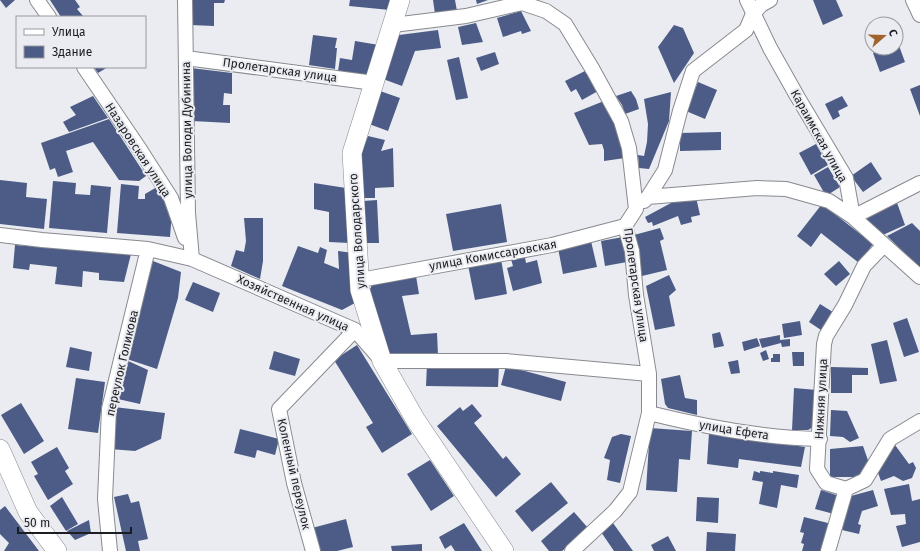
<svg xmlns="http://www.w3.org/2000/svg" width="920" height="551" font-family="'Fira Sans',sans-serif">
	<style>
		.building { fill: #4c5c86 }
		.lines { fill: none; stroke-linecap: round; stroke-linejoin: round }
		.street-casing { stroke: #888a8f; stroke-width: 16 }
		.secondary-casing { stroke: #888a8f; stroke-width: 20 }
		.street { stroke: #fff; stroke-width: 14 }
		.secondary { stroke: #fff; stroke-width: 19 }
		.labels { text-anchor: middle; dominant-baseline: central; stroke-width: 4; stroke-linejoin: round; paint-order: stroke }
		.street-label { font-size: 12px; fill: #1c1d1f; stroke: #eaecf2 }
	</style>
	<rect width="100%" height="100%" fill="#eaecf2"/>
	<!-- building -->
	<path class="building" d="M0,0H15L6,8Z
		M50,0H75L80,7L77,9L83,16L61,17Z
		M191,0H225L224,3H214V26L190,25Z
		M350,0H392L390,10L349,6Z
		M433,0H455L457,11L435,14Z
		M476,0H488L477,4Z
		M813,0H836L843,16L823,25Z
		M521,11L531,31L522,34L521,31L503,37L497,18Z
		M476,23L483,42L462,45L458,27Z
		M674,25L683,28L694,53L674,83L658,47Z
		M438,30L441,48L415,51L402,86L383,79L399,35Z
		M313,35L337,38L335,48H337L335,69L309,65Z
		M355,41L379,45L370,76L338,71L340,58L352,60Z
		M898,43L905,62L880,72L873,53L886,48H896V44Z
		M495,52L499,64L481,71L476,58Z
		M459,57L468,98L456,100L447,60Z
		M94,67H108L98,73Z
		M191,68L232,73V94L224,93L223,105H230V123L192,121Z
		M587,70L598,91L582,100L576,89L571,92L565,81Z
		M698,82L717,90L705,119L686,111Z
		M920,85V116L910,89Z
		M380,91L400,98L388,131L369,124Z
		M631,91L636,99L639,109L625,114L622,105L616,96Z
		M671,92L669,121L649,169L639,168L638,155L644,156L647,142L648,124L644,99Z
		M93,96L108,118L69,132L63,122L76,115L70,107Z
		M842,96L848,106L838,111L840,116L833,120L825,104Z
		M604,101L625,146V158L604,161V150L602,144L589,145L574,113Z
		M109,119L146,176L139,181L119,180L93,142L66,151L73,172L58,177L55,168L50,170L41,143Z
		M721,132V150L680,151V133Z
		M368,136L385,140L381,151L393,148L394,187L375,188V198H362L361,154Z
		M816,144L828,165L811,175L799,153Z
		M871,162L882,179L863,192L851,176Z
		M828,167L840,187L826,196L814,175Z
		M0,180L27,183L26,197L47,199L44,229L0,224Z
		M53,181L76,183L75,194L90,195L91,185L111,187L107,233L49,228Z
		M314,183L346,188L350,243L329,242V212L314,209Z
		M121,184L139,186L138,199H145V194L157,187L172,212L170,237L117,233Z
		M696,197L700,215L691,217L692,222L681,225L678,216L653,226L652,222L648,223L645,217L671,203Z
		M377,200L379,243H366L363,201Z
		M896,200L905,225L885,234H883L867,220L868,214Z
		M501,204L507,242L453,251L446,214Z
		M822,204L873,244L859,263L821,233L811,247L797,236Z
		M244,218H263V261L260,279L231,266L236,250L244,252L246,241Z
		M912,223L920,231V268L887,236Z
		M660,228L664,239L660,241L667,270L642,276L634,235Z
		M623,237L627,262L605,266L601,241Z
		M591,241L597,267L563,274L558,248Z
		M15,245L131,254L124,282L99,280V273L83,271L82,287L55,284L57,267L30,264L29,270L13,268Z
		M298,246L318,253L320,247L327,250L324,263L339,269L338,251L353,253L355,303L342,310L282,286Z
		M524,252L526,263L537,260L542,283L513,291L507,268L513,266L510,256Z
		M501,259L507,294L475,300L468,265Z
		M153,261L181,272L178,298L157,369L127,359Z
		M839,261L850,274L836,286L824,274Z
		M669,275L676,290L669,296L675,326L655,330L646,286Z
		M416,276L419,294L402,296L411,335L437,333L438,355L389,357L370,289L373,283Z
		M193,282L220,293L213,312L185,300Z
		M820,304L836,314L824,332L809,322Z
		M907,318L919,352L904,357L893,323Z
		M800,321L802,335L784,338L782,324Z
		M720,332L724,346L714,348L712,334Z
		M780,335V340L790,339V346L782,347L781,343L762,348L759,339Z
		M757,338L760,346L744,351L742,342Z
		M887,340L897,381L880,384L871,344Z
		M357,345L412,434L382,453L366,427L373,423L334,360Z
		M70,347L92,352L89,371L66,367Z
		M766,350L769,359L763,361L760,353Z
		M274,351L300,359L295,376L269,369Z
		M792,352H804V366H793Z
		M773,354H780V362H771V358H773Z
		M126,360L148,370L140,404L118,399Z
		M738,360L740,373L731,374L728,362Z
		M427,364L499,365L498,387L426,386Z
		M506,366L566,382L561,401L501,385Z
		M831,367L868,368V375H852V393H831Z
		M680,375L685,398L697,400V415L668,408L665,404L661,379Z
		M76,378L105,382L98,433L68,429Z
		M794,388L817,390L815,426L808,430H792Z
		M21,403L44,441L24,454L1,415Z
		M472,404L482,416L474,423L503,459L506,456L521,474L496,497L437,426L460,407L463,411Z
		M114,407L165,413L161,439L135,451L110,449Z
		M831,410L847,411L859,438L850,442L843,437L830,436Z
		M650,428L692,431L690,460L679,459L677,492L646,490Z
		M240,429L279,439L275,455L257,450L255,458L234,453Z
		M709,433L805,447L801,467L739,459L738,468L707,464Z
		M621,434L631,436L620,483L607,480L610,460L604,458L612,437Z
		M895,445L909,464L913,462L916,468L912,478L903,481L894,476L881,481L877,470Z
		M863,446L870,466L863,477H830V449Z
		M57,447L69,468L65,471L73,484L48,500L34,476L38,474L31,462Z
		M430,460L454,496L431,511L407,474Z
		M754,471L760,473V471L773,473V471L799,475L797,488L781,485L777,508L759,504L763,482L752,480Z
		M551,482L568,503L532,532L515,511Z
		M909,484L912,501L920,499V542L902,547L896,526L906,524L905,514L891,515L884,489Z
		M821,490L839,496L834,514L815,509Z
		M873,490L878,506L862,511L858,524L861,525L859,534L842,530L851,496Z
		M128,494L131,503L139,501L148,539L138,541L140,551H126L114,497Z
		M62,497L78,524L66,531L50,506Z
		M697,497L719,498L718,523L696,521Z
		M5,506L39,551H4L9,543L0,534V510Z
		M574,512L588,528L562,551H549L541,541Z
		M804,517L832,524L825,551H802L804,544L801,543L804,533L800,532Z
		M346,519L353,547L337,551H318L312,528Z
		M89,520L91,533L75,540L67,531Z
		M464,523L482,551H455L451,545L445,549L439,537Z
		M613,523L633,551H614L601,532Z
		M707,532L736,534L735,551H706Z
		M668,536L676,551H654L651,545Z
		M422,544V551H392L391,546Z"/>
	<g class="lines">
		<defs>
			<path id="street" d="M37,0L49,17
				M185,0L188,213L192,259
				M747,0L770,48L797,96L846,178L853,217
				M913,0L920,15
				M393,25L466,16L522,3L546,11L565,24L593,70L621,121L629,148L636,209L625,226L632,251L636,295L649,374V413L630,492L615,511L572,551
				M186,58L374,83
				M84,67L139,148L171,198L185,238
				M648,197L757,188L786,189L829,201L853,217L920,277
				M644,201L648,197L665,170L680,111L693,71L746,30L753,14L761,5L770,0
				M853,217L920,183
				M0,235L42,240L148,249L192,259L355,330L382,361H506L649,374
				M360,280L552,245L625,226
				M649,413C705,427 762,438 820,439
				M846,489L826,483L817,469L824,344L826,336L845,305L864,266L884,245
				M846,489L865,480L890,439L920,421
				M110,551L105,499L109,409L148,249
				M313,551L294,483L279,409L355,330
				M828,551L846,489"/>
			<path id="secondary" d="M400,0L352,153L360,290L382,361L415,419L504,551
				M0,449L28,512L57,551"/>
		</defs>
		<!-- street casing -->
		<use href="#street" class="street-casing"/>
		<!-- secondary casing -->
		<use href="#secondary" class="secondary-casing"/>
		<!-- street -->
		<use href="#street" class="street"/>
		<!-- secondary -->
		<use href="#secondary" class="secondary"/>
	</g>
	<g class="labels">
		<!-- street labels -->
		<g class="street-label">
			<text transform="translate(280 70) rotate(8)">Пролетарская улица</text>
			<text transform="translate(187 130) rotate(-91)">улица Володи Дубинина</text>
			<text transform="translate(819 136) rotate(61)">Караимская улица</text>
			<text transform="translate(138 150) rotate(57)">Назаровская улица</text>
			<text transform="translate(357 231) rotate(-94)">улица Володарского</text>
			<text transform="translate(493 255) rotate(-10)">улица Комиссаровская</text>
			<text transform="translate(636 285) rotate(82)">Пролетарская улица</text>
			<text transform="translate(293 303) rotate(24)">Хозяйственная улица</text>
			<text transform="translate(122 363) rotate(-77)">переулок Голикова</text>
			<text transform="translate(821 399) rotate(-87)">Нижняя улица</text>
			<text transform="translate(734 430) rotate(9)">улица Ефета</text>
			<text transform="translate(294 474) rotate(77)">Коленный переулок</text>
		</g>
	</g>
	<!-- legend -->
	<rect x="16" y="16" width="130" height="52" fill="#eaecf2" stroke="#98999e"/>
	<rect x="24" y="29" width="20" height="6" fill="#ffffff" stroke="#98999e"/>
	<text x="52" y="36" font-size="12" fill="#1c1d1f">Улица</text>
	<rect x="24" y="46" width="20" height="12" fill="#4c5c86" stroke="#98999e"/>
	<text x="52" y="56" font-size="12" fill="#1c1d1f">Здание</text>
	<!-- north arrow -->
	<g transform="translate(884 36) rotate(70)"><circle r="19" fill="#eaecf2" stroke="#98999e"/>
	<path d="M0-3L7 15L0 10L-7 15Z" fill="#a2622c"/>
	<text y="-6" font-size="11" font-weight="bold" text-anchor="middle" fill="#1c1d1f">С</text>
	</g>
	<!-- scale -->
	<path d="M18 527v6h113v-6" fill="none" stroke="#1c1d1f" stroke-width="2"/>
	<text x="24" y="527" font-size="12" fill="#1c1d1f" stroke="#eaecf2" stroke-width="3" paint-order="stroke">50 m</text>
</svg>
